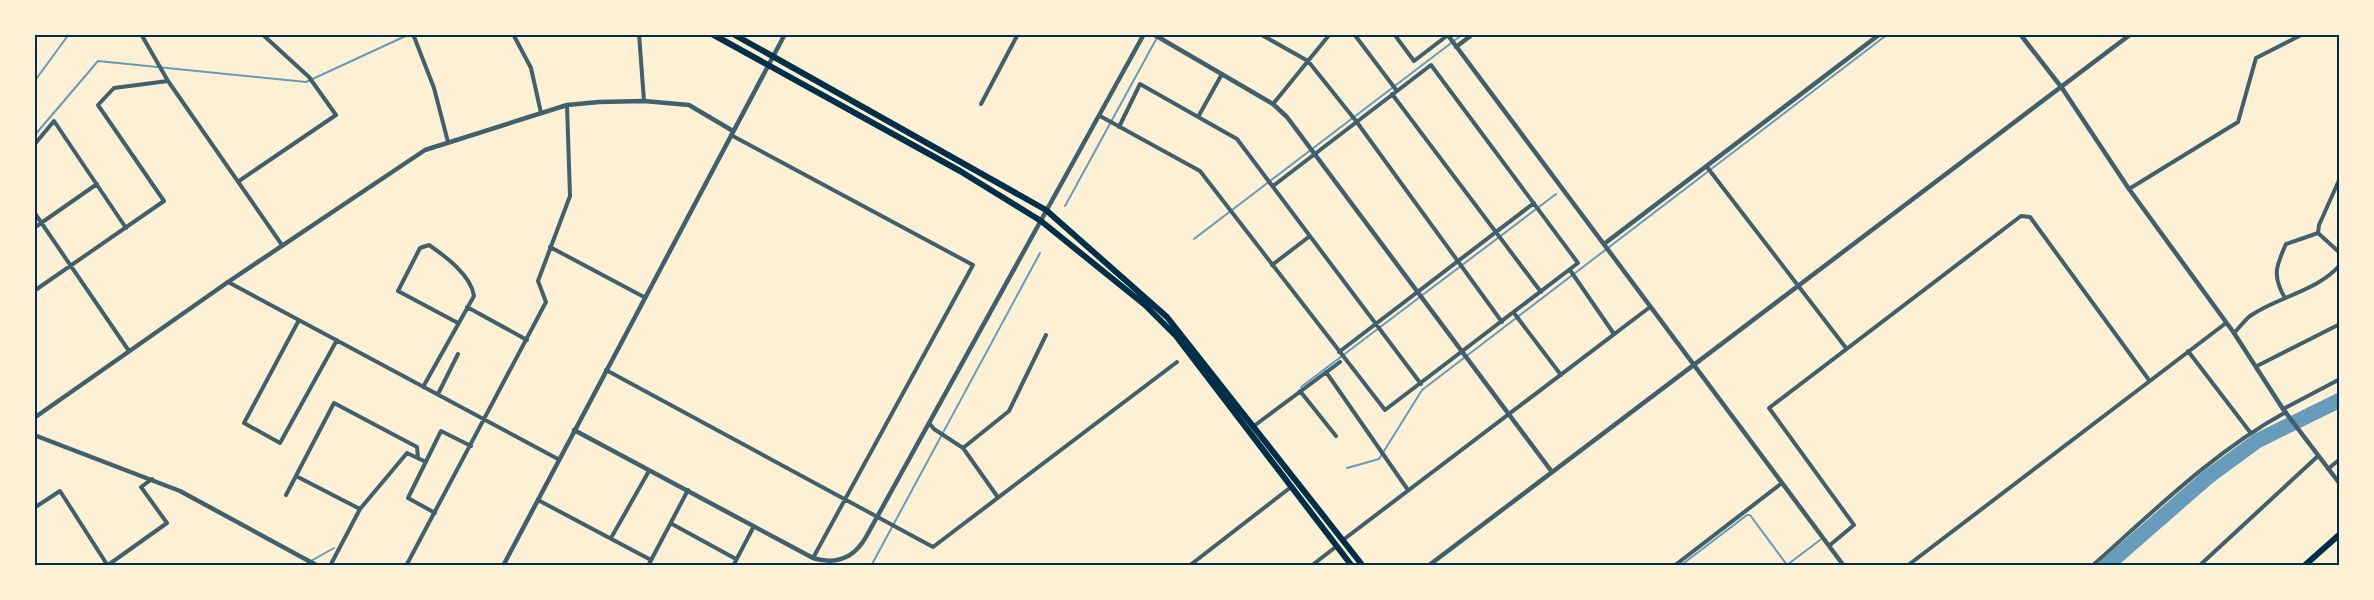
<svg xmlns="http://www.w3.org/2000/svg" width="2374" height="600" font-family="'Archivo Narrow',sans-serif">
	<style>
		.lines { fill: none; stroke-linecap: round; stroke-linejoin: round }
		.stream { stroke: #669bbc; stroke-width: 2 }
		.river { stroke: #669bbc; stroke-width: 15 }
		.minor { stroke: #3f606c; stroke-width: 4 }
		.tertiary { stroke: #3f606c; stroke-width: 4.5 }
		.primary { stroke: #003049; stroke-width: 6 }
		.trunk { stroke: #003049; stroke-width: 6 }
		.neatline { fill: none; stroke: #003049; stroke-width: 2 }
	</style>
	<rect width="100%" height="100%" fill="#fdf0d5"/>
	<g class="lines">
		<!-- stream -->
		<path class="stream" d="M34,82L69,34
			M34,136L98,61L306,82L410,34
			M1065,206L1159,34
			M1194,239L1463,34
			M1301,387L1556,194
			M1347,468L1379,459L1422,390L1888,34
			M302,566L334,548
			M871,566L1040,253
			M1680,566L1747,515H1750L1787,565L1820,540"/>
		<!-- river -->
		<path class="river" d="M2106,566L2208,477L2257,441L2340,400"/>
		<!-- minor -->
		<path class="minor" d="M141,34L168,81L282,245
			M413,34L434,88L448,142
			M513,34L531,68L541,113
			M639,34L644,101
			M1260,34L1308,61L1356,121L1502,322
			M1354,34L1397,91
			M1394,34L1414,61L1448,35
			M1392,94L1541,292
			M981,104L1018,34
			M1273,104L1330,34
			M1100,116L1200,171L1385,410L1578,263L1431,65L1273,186
			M1198,117L1222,74
			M1119,127L1140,84L1237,139L1421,384
			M731,135L973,265L813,558
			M34,145L54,121L126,228
			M1707,167L1846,348
			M239,181L336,115L309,77L262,34
			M2129,189L2238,122L2256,58L2303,34
			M34,212L129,351
			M34,228L97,184
			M2318,233L2319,225L2340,178
			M2318,233L2340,253
			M550,247L644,297
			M1272,265L1310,236
			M1570,270L1614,334
			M228,282L558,459
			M34,291L164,201L98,105L114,88L168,81
			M2285,298C2272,276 2276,266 2286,244L2318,233
			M467,307L527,340
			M1514,313L1561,375
			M299,320L244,423L280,443L337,340
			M2234,333C2239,328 2244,321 2250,316C2279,296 2316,292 2340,265
			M2188,351L2250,432
			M1339,352L1534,203
			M2257,366L2340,324
			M606,370L933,547L1177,362
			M1326,372L1408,490
			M423,387L474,296C471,275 445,256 429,245L420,248L398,291L458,323
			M1300,391L1336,436
			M438,394L458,354
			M2283,409L2340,379
			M929,423L934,429L963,448L997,496
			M1254,426L1340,362
			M963,448L1009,411L1046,335
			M2328,469L2340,459
			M296,476L360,509
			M286,495L334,403L417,447L418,458
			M538,500L651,560
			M34,508L60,491L108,566
			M435,513L408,498L441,431L471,446
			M672,524L736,559
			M611,538L649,471
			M1343,540L1650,307
			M1830,545L1854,525L1769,408L2021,216L2030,217L2149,380
			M34,562L37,566
			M108,565L167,523L141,487L152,479
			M330,566L360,509L407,453L426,462
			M406,566L546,302L538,281L570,196L567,105
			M648,566L688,490
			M733,566L754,526
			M1189,566L1291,487
			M1311,566L1337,546
			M1674,566L1782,483
			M1907,566L2226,323
			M2092,566C2154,511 2213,452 2286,412
			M2199,566L2318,456"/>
		<!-- tertiary -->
		<path class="tertiary" d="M1153,34L1273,104L1287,117L1552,472
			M1447,34L1844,566
			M2020,34L2062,88L2129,189L2234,333L2283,409L2340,484
			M1456,47L1473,34
			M1604,244L1880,34
			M34,418L228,282L425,150L567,105L599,102L644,101L689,105L733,131
			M574,430L813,558C836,565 854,558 866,537L1144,34
			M34,435L180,491L318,566
			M503,566L785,34
			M1428,566L2131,34"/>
		<!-- primary -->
		<path class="primary" d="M2304,566L2340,534"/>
		<!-- trunk -->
		<path class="trunk" d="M712,34L960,171L1041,221L1145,305L1176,336L1352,566
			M733,34L1046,210L1167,317L1363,566"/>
	</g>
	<!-- border -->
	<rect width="2374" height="600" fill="none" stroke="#fdf0d5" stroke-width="72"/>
	<rect x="36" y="36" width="2302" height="528" class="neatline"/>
</svg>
